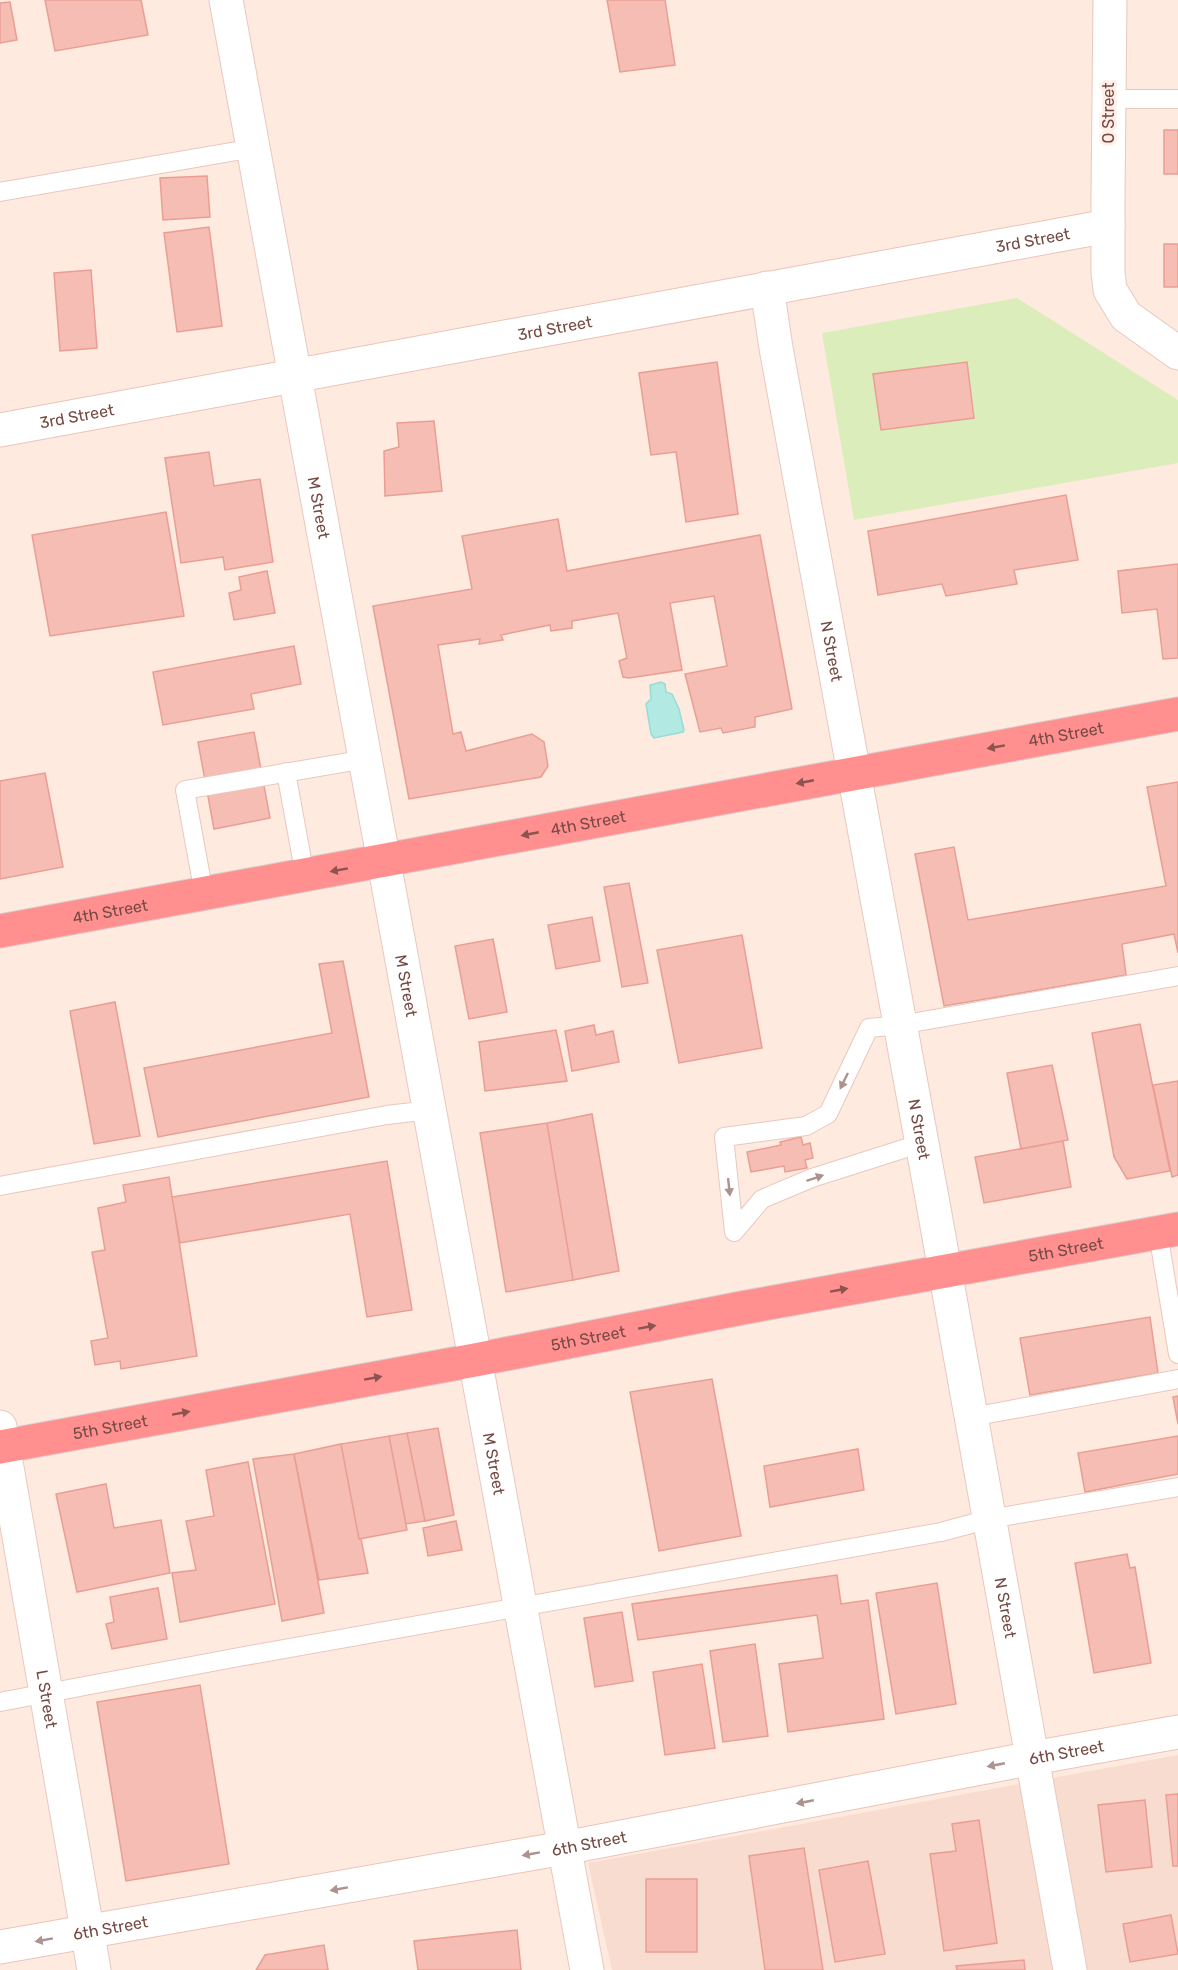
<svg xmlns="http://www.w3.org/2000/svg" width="1178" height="1970" font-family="Rubik,sans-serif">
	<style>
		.residential { fill: #f8dccf }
		.green { fill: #dcedbc }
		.water { fill: #b2e9e3; stroke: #97dcd5; stroke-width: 1.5 }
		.building { fill: #f6bdb4; stroke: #ea9e93; stroke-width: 1.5 }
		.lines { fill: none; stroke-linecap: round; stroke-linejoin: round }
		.lane-casing { stroke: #e8c8bf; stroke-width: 20 }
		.street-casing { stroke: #e8c8bf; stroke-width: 35 }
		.secondary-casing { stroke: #eac4b9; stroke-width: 35 }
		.highway-casing { stroke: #d9cccb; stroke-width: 35 }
		.lane { stroke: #fff; stroke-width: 18 }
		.street { stroke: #fff; stroke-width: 33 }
		.secondary { stroke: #fff; stroke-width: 33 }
		.highway { stroke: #ff908f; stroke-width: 33 }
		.oneway { fill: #8b544f }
		.oneway2 { fill: #ad928f }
		.labels { text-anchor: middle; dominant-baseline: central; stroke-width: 6; stroke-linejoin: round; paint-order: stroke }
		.street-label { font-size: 16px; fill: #764a44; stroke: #ffefe7 }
	</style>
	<rect width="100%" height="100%" fill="#feeade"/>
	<!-- residential -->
	<path class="residential" d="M1178,1755V1970H612L588,1863Z"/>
	<!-- green -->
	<path class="green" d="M1017,298L1178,400V463L854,520L822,333Z"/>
	<!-- water -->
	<path class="water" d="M661,682L665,684L666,692L672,694L679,709L684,730L683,732L654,738L651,734L646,704L651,699L650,685Z"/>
	<!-- building -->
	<path class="building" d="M45,0H141L148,35L55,51Z
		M607,0H665L675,65L620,72Z
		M10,2L17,40L0,43V3Z
		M1164,130H1178V174H1164Z
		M207,176L210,217L163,220L160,178Z
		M209,227L222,326L177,332L164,233Z
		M1164,244H1178V287H1164Z
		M91,270L97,348L60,351L54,273Z
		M717,362L738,514L686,522L676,452L651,455L639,373Z
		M967,362L974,418L881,430L873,374Z
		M434,421L442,491L385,496L384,451L399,447L397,423Z
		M209,452L214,486L260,479L273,562L225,570L223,557L181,563L165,458Z
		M1066,495L1078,560L1014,570L1017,584L946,596L942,584L878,595L868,531Z
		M166,512L184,616L50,636L32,535Z
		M558,519L567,571L760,535L792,709L755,717V727L723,733L721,728L700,732L685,674L727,666L714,596L670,603L682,670L629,678L623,677L619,661L627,658L618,613L572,621V628L551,631L550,625L501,635L503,640L479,644L480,639L438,645L453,734L461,732L466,751L532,734L544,742L548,766L541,777L409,799L373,606L472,589L462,536Z
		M1178,564V658L1163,659L1157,609L1122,613L1118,571Z
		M267,571L275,613L234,620L229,593L241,590L239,577Z
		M294,646L301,684L251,694L254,709L163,725L153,672Z
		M254,732L270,818L214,829L198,742Z
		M45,773L63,867L0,879V781Z
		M1178,782V953L1174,934L1122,944L1126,975L944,1006L915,854L954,847L968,920L1166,886L1147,787Z
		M629,883L648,983L622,987L604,887Z
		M592,917L600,961L556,969L548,925Z
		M742,935L762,1048L679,1063L657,950Z
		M493,939L507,1012L469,1019L455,946Z
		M343,961L369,1097L158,1137L144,1068L332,1033L319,964Z
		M115,1002L140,1136L94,1144L70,1011Z
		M1140,1024L1170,1171L1127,1179L1114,1157L1092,1033Z
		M594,1025L596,1035L613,1031L619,1062L572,1071L565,1031Z
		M556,1030L567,1081L485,1091L479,1042Z
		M1052,1065L1068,1140L1021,1149L1007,1073Z
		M1178,1081V1175L1172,1177L1153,1085Z
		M592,1114L619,1271L573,1280L547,1123Z
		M547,1123L573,1280L506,1292L480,1133Z
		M801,1137L803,1145L810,1143L813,1158L805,1160L807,1168L785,1172L784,1166L751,1172L747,1152L781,1145L780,1142Z
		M1063,1141L1071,1187L984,1203L975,1157Z
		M387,1161L412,1310L367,1317L350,1214L180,1243L172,1197Z
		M169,1177L197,1356L121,1369L120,1361L95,1365L91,1341L108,1338L92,1252L105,1250L98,1208L126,1202L123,1185Z
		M1150,1317L1158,1373L1030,1395L1020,1338Z
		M712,1379L741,1536L659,1551L630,1392Z
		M1178,1396V1424L1173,1397Z
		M438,1428L454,1515L425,1521L407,1433Z
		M407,1433L425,1521L406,1524L389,1436Z
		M389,1436L407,1530L359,1539L341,1444Z
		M1178,1436V1474L1085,1492L1078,1453Z
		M341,1444L359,1539H361L368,1573L319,1580L294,1454Z
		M858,1449L864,1490L770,1507L764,1466Z
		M294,1454L324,1613L282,1621L253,1459Z
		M248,1462L275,1604L180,1622L172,1573L196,1570L186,1521L214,1516L206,1470Z
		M106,1484L114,1528L161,1520L170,1573L77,1592L56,1494Z
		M456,1521L462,1550L428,1556L423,1528Z
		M1127,1554L1130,1568L1135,1567L1151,1663L1094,1673L1075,1563Z
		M837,1575L841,1604L868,1600L884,1719L788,1732L779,1664L823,1658L817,1615L638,1640L632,1604Z
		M937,1583L956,1704L896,1714L876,1593Z
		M158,1588L167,1639L112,1649L106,1624L114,1622L110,1597Z
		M622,1612L633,1681L595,1687L584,1618Z
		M755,1644L768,1736L723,1742L710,1651Z
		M702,1664L715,1748L665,1755L653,1672Z
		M200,1685L229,1864L126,1881L97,1702Z
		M1178,1794V1866H1173L1166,1795Z
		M1145,1800L1152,1867L1106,1872L1098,1805Z
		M979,1820L997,1943L944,1951L930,1854L956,1851L952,1824Z
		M804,1848L823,1970H765L749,1856Z
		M868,1861L885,1954L835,1962L819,1870Z
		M646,1879H697V1952H646Z
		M1171,1915L1178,1954L1130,1962L1123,1924Z
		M517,1930L521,1970H418L414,1941Z
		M324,1945L328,1970H256L265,1955Z
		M1024,1960L1025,1970H957L956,1966Z"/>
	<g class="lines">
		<defs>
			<path id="lane" d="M1108,99H1178
				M0,192L254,148
				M286,772L305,876
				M204,894L185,790L366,759
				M0,1186L387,1115L430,1110
				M734,1232L724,1137L806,1126L828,1114L869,1028L900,1025L1178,976
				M734,1232L762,1199L812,1178L922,1143
				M1158,1233L1178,1354
				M971,1417L1178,1379
				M0,1702L239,1657L941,1532L989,1519L1178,1487"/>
			<g id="street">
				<path id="s1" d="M226,0L587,1970"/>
				<path d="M1110,0L1108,196V272L1110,290L1126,316L1178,353"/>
				<path id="s2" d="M767,288L776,348C876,888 975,1429 1070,1970"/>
				<path id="s3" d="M0,1427L94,1970"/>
			</g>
			<g id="secondary">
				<path id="s4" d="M0,430L1108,226"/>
				<path id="s5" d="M0,1947L564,1848L1033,1758L1178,1732"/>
			</g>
			<g id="highway">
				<path id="s6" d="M0,931C393,861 785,784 1178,714"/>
				<path id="s7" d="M0,1447L475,1360L747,1307L1178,1229"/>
			</g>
		</defs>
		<!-- lane casing -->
		<use href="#lane" class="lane-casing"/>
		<!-- street casing -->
		<use href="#street" class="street-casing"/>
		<!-- secondary casing -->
		<use href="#secondary" class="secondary-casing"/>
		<!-- highway casing -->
		<use href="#highway" class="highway-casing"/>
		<!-- lane -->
		<use href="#lane" class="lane"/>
		<!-- street -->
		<use href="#street" class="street"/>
		<!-- secondary -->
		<use href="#secondary" class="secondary"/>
		<!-- highway -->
		<use href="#highway" class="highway"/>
	</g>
	<!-- one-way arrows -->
	<defs><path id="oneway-solid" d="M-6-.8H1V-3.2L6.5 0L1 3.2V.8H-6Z" transform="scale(1.5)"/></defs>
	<g class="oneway">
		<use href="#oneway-solid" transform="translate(996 747) rotate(170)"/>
		<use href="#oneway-solid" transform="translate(805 782) rotate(169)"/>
		<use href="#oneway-solid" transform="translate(530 834) rotate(169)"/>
		<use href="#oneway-solid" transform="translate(339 870) rotate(170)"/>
		<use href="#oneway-solid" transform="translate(839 1290) rotate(-10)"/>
		<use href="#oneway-solid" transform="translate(647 1327) rotate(-10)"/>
		<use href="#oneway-solid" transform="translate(373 1378) rotate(-10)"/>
		<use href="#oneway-solid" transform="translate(181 1413) rotate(-10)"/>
	</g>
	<g class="oneway2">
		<use href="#oneway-solid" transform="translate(844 1081) rotate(116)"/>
		<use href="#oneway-solid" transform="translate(815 1178) rotate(-19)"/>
		<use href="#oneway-solid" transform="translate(729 1187) rotate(84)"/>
		<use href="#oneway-solid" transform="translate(996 1765) rotate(169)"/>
		<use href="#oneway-solid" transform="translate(805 1802) rotate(169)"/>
		<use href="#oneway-solid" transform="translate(531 1854) rotate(170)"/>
		<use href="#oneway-solid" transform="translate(339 1889) rotate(170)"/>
		<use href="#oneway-solid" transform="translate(44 1940) rotate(170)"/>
	</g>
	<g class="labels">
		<!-- street labels -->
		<g class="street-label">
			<text transform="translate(1108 113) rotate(-90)">O Street</text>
			<text stroke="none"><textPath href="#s4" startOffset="1050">3rd Street</textPath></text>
			<text stroke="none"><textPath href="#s4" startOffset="564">3rd Street</textPath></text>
			<text stroke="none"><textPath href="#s4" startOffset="78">3rd Street</textPath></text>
			<text stroke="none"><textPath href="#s1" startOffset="516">M Street</textPath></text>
			<text stroke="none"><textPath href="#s2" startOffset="369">N Street</textPath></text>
			<text stroke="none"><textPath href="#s6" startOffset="1084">4th Street</textPath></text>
			<text stroke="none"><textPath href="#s6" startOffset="598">4th Street</textPath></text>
			<text stroke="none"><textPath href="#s6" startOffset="112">4th Street</textPath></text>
			<text stroke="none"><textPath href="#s1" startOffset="1002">M Street</textPath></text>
			<text stroke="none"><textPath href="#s2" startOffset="855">N Street</textPath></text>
			<text stroke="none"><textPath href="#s7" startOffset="1084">5th Street</textPath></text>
			<text stroke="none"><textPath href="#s7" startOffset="598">5th Street</textPath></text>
			<text stroke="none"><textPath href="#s7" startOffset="112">5th Street</textPath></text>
			<text stroke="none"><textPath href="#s1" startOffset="1488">M Street</textPath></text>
			<text stroke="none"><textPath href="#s2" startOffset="1341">N Street</textPath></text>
			<text stroke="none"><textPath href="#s3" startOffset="276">L Street</textPath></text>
			<text stroke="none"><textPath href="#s5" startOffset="1084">6th Street</textPath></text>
			<text stroke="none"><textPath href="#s5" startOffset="598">6th Street</textPath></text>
			<text stroke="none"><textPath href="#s5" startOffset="112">6th Street</textPath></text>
		</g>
	</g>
</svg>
